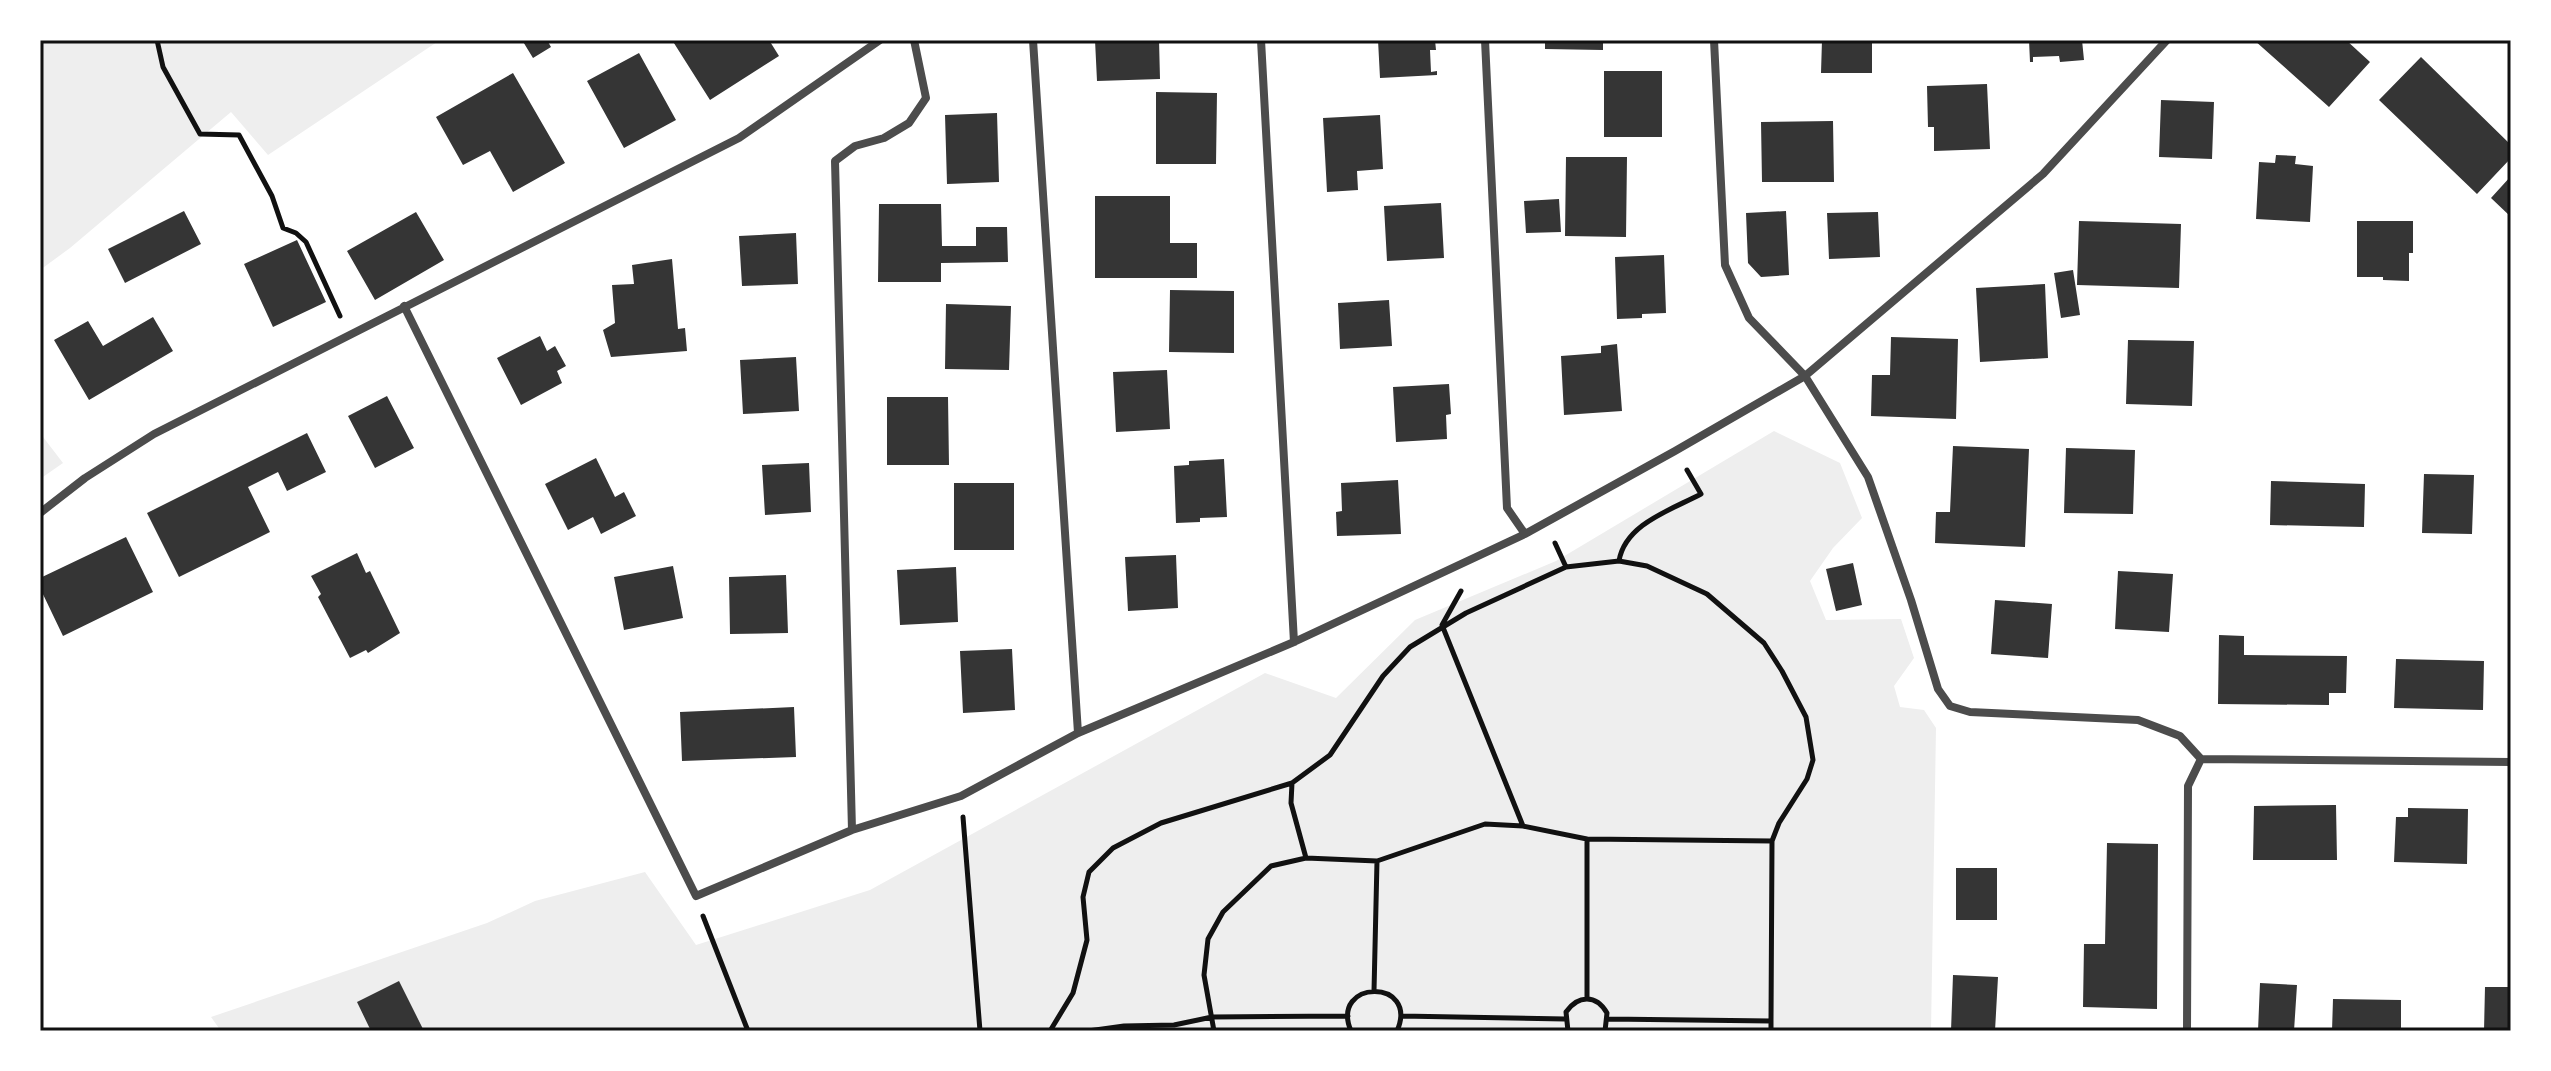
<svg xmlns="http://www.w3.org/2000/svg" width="2551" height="1071" font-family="Inter,sans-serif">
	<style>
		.green { fill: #eee }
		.building { fill: #353535 }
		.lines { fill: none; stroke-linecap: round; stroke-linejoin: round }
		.path { stroke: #111; stroke-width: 5 }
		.minor { stroke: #4c4c4c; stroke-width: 8 }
		.neatline { fill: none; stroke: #111; stroke-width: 3 }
	</style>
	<rect width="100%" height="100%" fill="#fff"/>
	<!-- green -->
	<path class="green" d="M40,40H440L268,155L231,112L70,248L40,270Z
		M1774,431L1840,463L1862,518L1833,548L1810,581L1826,620L1901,619L1914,658L1894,686L1900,707L1924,710L1936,728L1931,1031H221L211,1017L487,923L535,901L645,872L696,945L870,890L1265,673L1336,698L1415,620L1556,561Z
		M40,433L63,463L40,479Z"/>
	<!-- building -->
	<path class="building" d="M522,40H547L551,47L533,58Z
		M672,40H769L779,56L710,100Z
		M1095,40H1159L1160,79L1097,81Z
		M1378,40H1435L1436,50H1430L1431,72L1437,71V75L1380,78Z
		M1545,40H1603V50L1545,49Z
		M1822,40H1872V73H1821Z
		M2029,40H2082L2084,60L2060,62L2059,56L2033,57V62H2030Z
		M2254,40H2346L2370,62L2329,107Z
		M639,53L676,120L624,148L587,81Z
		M2421,57L2511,145V158L2477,194L2379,100Z
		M1604,71H1662V137H1604Z
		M513,73L565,163L513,192L490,151L463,165L436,117Z
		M1987,84L1990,149L1934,151V127H1928L1927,86Z
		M1156,92L1217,93L1216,164H1156Z
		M2161,100L2214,102L2212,159L2159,157Z
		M997,113L999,182L947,184L945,115Z
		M1380,115L1383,169L1357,171L1358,190L1327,192L1323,118Z
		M1833,121L1834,182H1762L1761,122Z
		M2276,155L2296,156L2295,164L2313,166L2310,222L2256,219L2259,162L2275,163Z
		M1566,157H1627L1626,237L1565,236Z
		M2511,176V217L2491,198Z
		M1095,196H1170V243H1197V278H1095Z
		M1559,199L1561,232L1526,233L1524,201Z
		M1441,203L1444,258L1387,261L1384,206Z
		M879,204H941L942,246H976V227H1007L1008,262L941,263V282H878Z
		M184,211L201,244L125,283L108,249Z
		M1786,211L1789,275L1761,277L1748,263L1746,213Z
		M416,212L444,260L375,300L347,251Z
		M1878,212L1880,257L1829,259L1827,213Z
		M2079,221L2181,224L2179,288L2077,285Z
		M2357,221H2413V253H2409V281L2383,280V277H2357Z
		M796,233L798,284L742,286L739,236Z
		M297,240L326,302L273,327L244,264Z
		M1664,255L1666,313L1642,314V318L1617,319L1615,257Z
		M672,259L678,329L685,328L687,351L611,357L603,330L615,323L612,285L634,284L632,265Z
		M2073,270L2080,315L2061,318L2054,273Z
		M2045,284L2048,358L1980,362L1976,288Z
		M1170,290L1234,291V353L1169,352Z
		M1389,300L1392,346L1340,349L1338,303Z
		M946,304L1011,306L1009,370L945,369Z
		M153,317L173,351L89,400L54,340L88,321L103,346Z
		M540,336L547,351L555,346L566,366L557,371L562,383L521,405L497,358Z
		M1891,337L1958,339L1956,419L1871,416L1872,375H1890Z
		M2128,340L2194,341L2192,406L2126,404Z
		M1617,344L1622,411L1564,415L1561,356L1601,353V346Z
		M796,357L799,411L743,414L740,360Z
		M1167,370L1170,429L1116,432L1113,372Z
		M1449,384L1451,414L1446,415L1447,439L1396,442L1393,387Z
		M387,396L414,448L375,468L348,416Z
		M887,397H948L949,465H887Z
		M307,433L326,472L287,491L278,472L248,487L270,532L179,577L147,513Z
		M1953,446L2029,449L2025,547L1935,543L1936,512H1950Z
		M2066,448L2135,450L2133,514L2064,513Z
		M596,458L615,497L624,492L636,516L601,534L593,517L568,530L545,484Z
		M1224,459L1227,517L1200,518V522L1176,523L1174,466L1189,465V461Z
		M809,463L811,512L765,515L762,465Z
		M2424,474L2474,475L2472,534L2422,533Z
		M1398,480L1401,534L1337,536L1336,512L1342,511L1341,483Z
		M2271,481L2365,484L2364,527L2270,525Z
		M954,483H1014V550H954Z
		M126,537L153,592L63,636L40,588V578Z
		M357,553L366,573L370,571L400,633L368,653L366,650L350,658L318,597L321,594L311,576Z
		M1176,555L1178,608L1128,611L1125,557Z
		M1853,563L1862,605L1836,611L1826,569Z
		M673,566L683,618L624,630L614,577Z
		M956,567L958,622L900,625L897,570Z
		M2118,571L2173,574L2169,632L2115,629Z
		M786,575L788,633L730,634L729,577Z
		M1995,600L2052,604L2048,658L1991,654Z
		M2219,635L2244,636V655L2347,656L2346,693H2329V705L2218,704Z
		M1012,649L1015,710L963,713L960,651Z
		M2396,659L2484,661L2483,710L2394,708Z
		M794,707L796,757L682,761L680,712Z
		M2336,805L2337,860H2253L2254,806Z
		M2408,808L2468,809L2467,864L2394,862L2396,817H2408Z
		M2107,843L2158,844L2157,1009L2083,1007L2084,944H2105Z
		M1956,868H1997V920H1956Z
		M1953,975L1998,977L1995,1031H1951Z
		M399,981L424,1031H371L357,1002Z
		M2260,983L2297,985L2294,1031H2258Z
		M2485,987H2510L2511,1031H2484Z
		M2333,999L2401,1000V1031H2332Z"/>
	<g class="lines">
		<!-- path -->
		<path class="path" d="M157,40L163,67L200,134L239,135L272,196L283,228L296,233L306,242L340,316
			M1555,543L1566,567
			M1619,561C1625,524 1671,510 1701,494L1687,470
			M1461,591L1442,625L1523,826
			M1292,783L1291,803L1306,858
			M963,817L980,1031
			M1587,839L1772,841
			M703,916L748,1031
			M1374,991L1377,861
			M1401,1016L1565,1019
			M1771,1021V1031
			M1050,1031L1073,993L1087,940L1083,897L1089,872L1113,848L1161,823L1292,783L1330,755L1383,676L1410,647L1466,613L1566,567L1619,561L1647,566L1707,594L1764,643L1782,671L1806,717L1813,760L1807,779L1779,823L1772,841L1771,1021L1608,1019
			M1088,1031L1124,1026L1174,1025L1212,1017L1348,1016
			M1214,1031L1204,975L1208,939L1223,912L1271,866L1306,858L1377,861L1485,824L1523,826L1587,839V998
			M1351,1031C1329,979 1420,978 1397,1031
			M1568,1031L1566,1012C1578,995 1596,994 1607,1013L1605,1031"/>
		<!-- minor -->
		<path class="minor" d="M1033,40L1078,733
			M1261,40L1294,642
			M1485,40L1507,508L1525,534
			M1714,40L1725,265L1749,318L1805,376L1868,477L1911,600L1938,689L1950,706L1970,712L2138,720L2180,736L2201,759
			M404,306L696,896L852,830L961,796L1078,733L1294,642L1525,534L1675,451L1805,376L2043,174L2167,40
			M40,513L85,478L154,434L739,138L880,40
			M2201,759L2511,762
			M852,830L835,161L855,146L884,138L909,123L926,98L914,40
			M2187,1031L2188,786L2201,759"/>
	</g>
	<!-- border -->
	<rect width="2551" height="1071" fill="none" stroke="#ffffff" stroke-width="84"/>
	<rect x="42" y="42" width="2467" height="987" class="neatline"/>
</svg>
